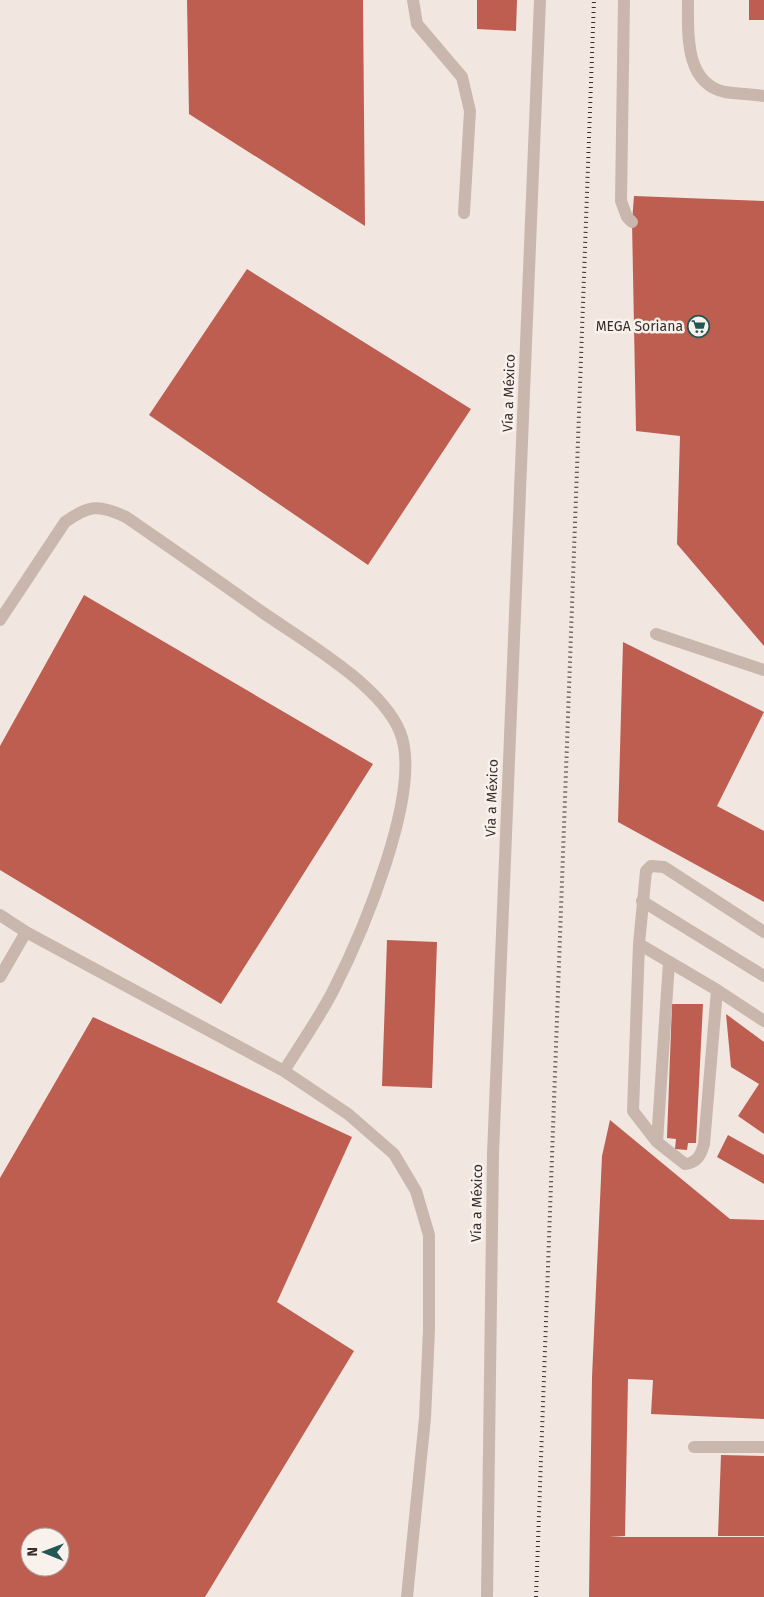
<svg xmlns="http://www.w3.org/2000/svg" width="764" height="1597" font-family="'Fira Sans',sans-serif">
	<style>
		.building { fill: #be5e51; fill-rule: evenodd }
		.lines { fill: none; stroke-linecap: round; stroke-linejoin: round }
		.lane { stroke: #c9b6ac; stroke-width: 12 }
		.street { stroke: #c9b6ac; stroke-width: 12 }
		.rail { stroke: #382d2a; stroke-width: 4; stroke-dasharray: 1 4; stroke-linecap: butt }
		.labels { text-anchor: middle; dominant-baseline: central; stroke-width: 5; stroke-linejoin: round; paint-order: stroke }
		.poi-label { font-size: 14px; fill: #382d2a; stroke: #f9f1ec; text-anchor: end }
		.street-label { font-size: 14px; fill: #382d2a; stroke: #f9f1ec }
	</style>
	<rect width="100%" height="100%" fill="#f1e7e0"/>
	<!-- building -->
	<path class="building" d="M187,0H363L365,226L189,114Z
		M477,0H517L516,31L477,29Z
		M749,0H764V20H749Z
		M634,196L764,201V646L677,544L680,436L636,431L632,222Z
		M247,269L471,409L368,565L149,415Z
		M84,595L373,764L221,1004L0,870V746Z
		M623,642L764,712L717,806L764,831V902L618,822Z
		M387,940L437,942L432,1088L382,1086Z
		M672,1004H703L696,1143H688L687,1150L675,1149L676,1139L667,1138Z
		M726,1014L764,1042V1134L738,1116L759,1084L731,1067Z
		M93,1017L352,1137L277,1302L354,1351L205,1597H0V1178ZM30,1537H60V1567H30Z
		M610,1120L730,1219L764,1220V1419L651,1414L653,1380L628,1379L625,1536L609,1537H764V1597H589L592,1377L602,1156Z
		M728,1135L764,1155V1184L717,1157Z
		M721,1455L764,1456V1536H718Z"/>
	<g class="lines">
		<!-- lane -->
		<path class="lane" d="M413,0L417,24L462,77L470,111L464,213
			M624,0L621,201L627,217L632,222
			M688,0C688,32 684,83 725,92C738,94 751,94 764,96
			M0,620L65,522C89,505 99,504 126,517C171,548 217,580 262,612C304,641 381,685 400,732C424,790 361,936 333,991C319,1018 300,1045 284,1071
			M656,634L764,670
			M642,901L764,976
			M0,915L26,932L284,1071L348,1114L394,1154L416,1191L429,1235V1330L425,1418L407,1597
			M639,944L717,990L764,1021
			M0,977L26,932
			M717,990L704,1144C701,1155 697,1163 685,1164L657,1142L633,1111L639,944L646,871L651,866L664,867L764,932
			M657,1142L669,962
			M694,1447H764"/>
		<!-- street -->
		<path class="street" d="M487,1597L493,1154L540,0"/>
		<!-- rail -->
		<path class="rail" d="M536,1597L594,0"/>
	</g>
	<!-- icons -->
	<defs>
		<symbol id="supermarket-ring" viewBox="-11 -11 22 22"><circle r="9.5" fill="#f9f1ec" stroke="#225754" stroke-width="1.5"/><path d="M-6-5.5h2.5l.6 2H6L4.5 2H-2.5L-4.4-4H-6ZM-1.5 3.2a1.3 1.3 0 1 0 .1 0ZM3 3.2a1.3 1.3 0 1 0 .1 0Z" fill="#225754"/></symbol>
	</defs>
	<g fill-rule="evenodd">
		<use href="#supermarket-ring" x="686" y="314" width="25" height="25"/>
	</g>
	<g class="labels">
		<!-- poi labels -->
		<g class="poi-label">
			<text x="683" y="326">MEGA Soriana</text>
		</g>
		<!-- street labels -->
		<g class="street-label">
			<text transform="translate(509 393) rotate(-88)">Vía a México</text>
			<text transform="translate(492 798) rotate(-88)">Vía a México</text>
			<text transform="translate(477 1203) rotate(-89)">Vía a México</text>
		</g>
	</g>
	<!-- north arrow -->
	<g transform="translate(45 1552) rotate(271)"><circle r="24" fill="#f9f1ec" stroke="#aca39e"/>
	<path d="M0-4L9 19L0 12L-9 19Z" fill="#225754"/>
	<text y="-8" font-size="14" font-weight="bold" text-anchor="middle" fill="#382d2a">N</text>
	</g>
</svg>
